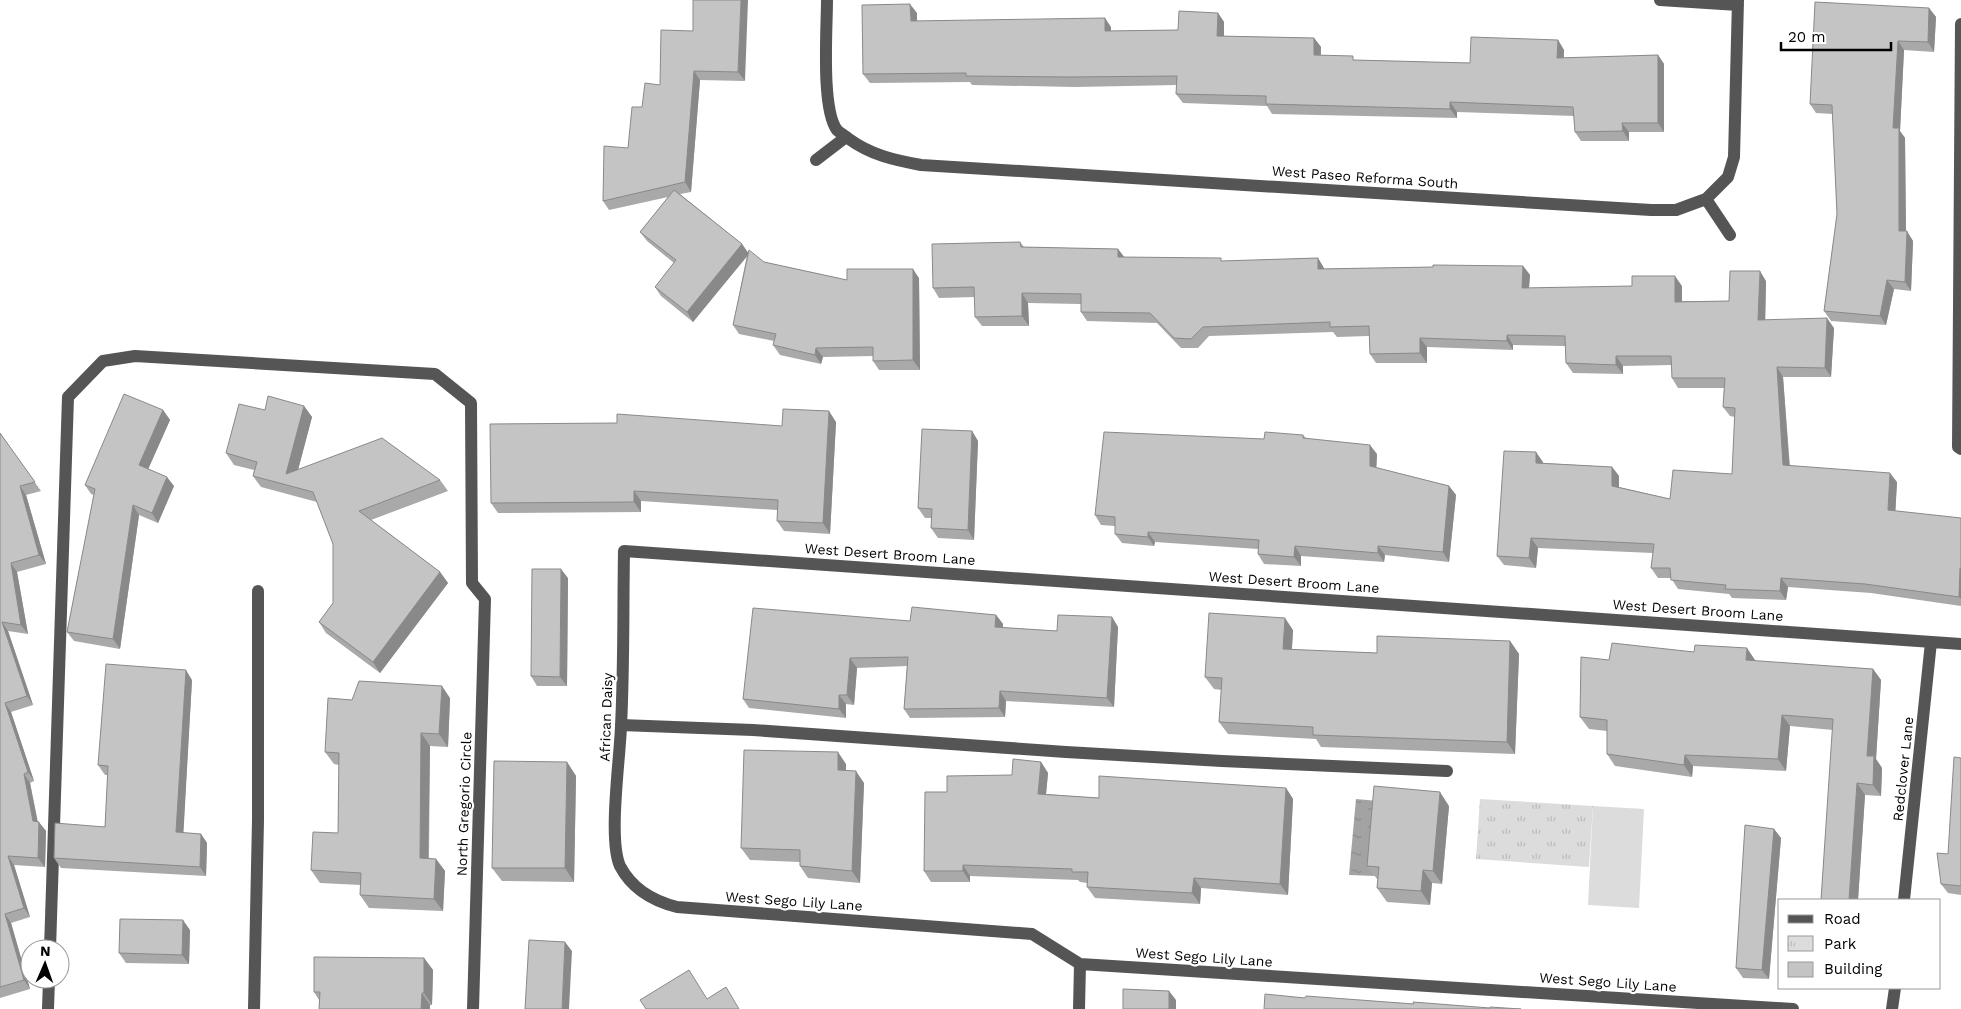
<svg xmlns="http://www.w3.org/2000/svg" width="1961" height="1009" font-family="'Work Sans',sans-serif">
	<style>
		.grass { fill: #dcdcdc }
		.park { fill: url(#park-tufts) }
		.water { fill: url(#water-ripples) }
		.lines { fill: none; stroke-linecap: round; stroke-linejoin: round }
		.minor { stroke: #555; stroke-width: 12 }
		.wall { fill: #a9a9a9 }
		.shaded-wall { fill: #898989 }
		.building { fill: #c4c4c4; stroke: #898989 }
		.labels { text-anchor: middle; dominant-baseline: central; stroke-width: 4.5; stroke-linejoin: round; paint-order: stroke }
		.street-label { font-size: 14px; fill: #000; stroke: #fff }
	</style>
	<defs>
		<pattern id="park-tufts" width="24" height="20" patternUnits="userSpaceOnUse" patternTransform="scale(1.25)"><rect width="24" height="20" fill="#dcdcdc"/><path d="M3 7l-1-3M5 7V3M7 7l1-3M15 17l-1-3M17 17v-4M19 17l1-3" fill="none" stroke="#bbb"/></pattern>
		<pattern id="water-ripples" width="26" height="14" patternUnits="userSpaceOnUse" patternTransform="scale(1.25)"><rect width="26" height="14" fill="#a3a3a3"/><path d="M2 4q2-2 4 0t4 0M15 11q2-2 4 0t4 0" fill="none" stroke="#8b8b8b"/></pattern>
	</defs>
	<rect width="100%" height="100%" fill="#fff"/>
	<!-- grass -->
	<path class="grass" d="M1593,806L1644,809L1639,908L1588,905Z"/>
	<!-- park -->
	<path class="park" d="M1480,799L1593,806L1589,867L1476,859Z"/>
	<!-- water -->
	<path class="water" d="M1356,799L1378,801L1375,876L1349,875Z"/>
	<g class="lines">
		<!-- minor -->
		<path class="minor" d="M827,0C827,28 821,109 837,130C840,133 845,136 849,139C871,155 894,160 921,165L1651,210H1676L1706,199L1728,177L1734,157L1738,0
			M1660,0L1738,5
			M1961,24L1958,447L1961,449
			M816,160L846,137
			M1706,199L1730,235
			M621,725L753,730L1066,752L1222,761L1447,771
			M1904,900L1931,642
			M50,949L68,397L103,361L135,356L435,374L471,403L472,583L485,599L473,1009
			M48,1009L49,979
			M254,1009L258,820V591
			M1079,1009L1080,964
			M1793,1009L1080,964L1032,934L677,907C653,901 632,889 620,866C608,839 620,759 621,726C624,668 623,609 624,551L1961,644
			M1892,1009L1895,988"/>
	</g>
	<!-- wall -->
	<path class="wall" d="M693,0L745,81L700,80L691,192L680,194L742,244L748,253L764,262L847,280L919,278L920,370H879L873,361V356L823,357L821,364L780,355L773,345L774,341L739,334L733,325L747,255L693,322L661,296L655,287L674,263L647,241L640,232L668,197L609,210L603,201L628,148L642,107L660,85L693,31Z
		M1929,8L1936,17L1934,52L1904,50L1900,131L1905,138L1906,231L1913,241L1911,291L1894,289L1886,325L1831,321L1824,311L1837,214L1833,114L1816,113L1810,104Z
		M917,13V21L1111,27V31L1178,30L1218,13L1224,22V36L1314,38L1321,47V55L1356,60L1470,63L1558,40L1564,50V58L1658,55L1664,64V132H1629V141H1581L1575,132L1574,116L1457,112V118L1272,114L1267,106L1183,103L1176,94L1177,85L1075,87L972,85L970,82L870,83L863,74Z
		M1020,242L1024,247L1118,249L1124,257L1224,261L1318,258L1324,269L1523,266L1530,275L1529,288L1682,286V301H1729L1766,281L1765,320L1834,328L1831,377H1783L1790,466L1897,482L1895,511L1961,518V606L1871,593L1788,587L1786,600L1732,598L1729,594L1678,589L1671,578H1658L1651,568L1653,553L1538,548L1536,568L1504,565L1497,556L1543,462V463L1612,467L1619,476V487L1670,499L1732,474L1735,417L1730,416L1723,407L1724,388H1678L1672,378V365L1623,366V374L1573,373L1566,363L1565,346L1513,345V350L1427,347V363H1376L1370,354L1369,336L1337,337L1333,332L1209,336L1198,348H1181L1157,323L1087,321L1081,312V304L1028,303L1029,326H982L975,317V297L939,298L933,288Z
		M304,406L312,417L298,470L440,480L448,491L371,520L440,572L448,583L380,673L326,633L319,622L333,603V544L317,502L261,487L253,476L254,470L234,465L226,453L265,410Z
		M163,410L170,420L148,469L174,486L158,523L139,515L120,649L74,641L67,632L94,495L91,494L85,485Z
		M836,422L830,534L784,531L777,521V510L641,501V512L498,513L491,503L782,426Z
		M972,431L978,441L974,540L938,538L931,528L932,518H925L918,508Z
		M0,433L41,491L26,495L46,564L17,572L28,634L8,631L33,705L11,712L34,781L30,783L38,822L46,831L45,867L14,865L30,917L11,923L30,989L0,998Z
		M1303,435L1306,438L1377,454L1376,468L1449,486L1456,495L1449,562L1385,555L1384,562L1301,556V566L1264,564L1258,554V549L1155,542L1154,546L1122,543L1115,534V526L1101,525L1095,515L1264,439Z
		M568,578L567,686H537L531,676Z
		M996,615L1003,624V628L1057,631L1112,617L1118,627L1114,707L1006,701L1005,717L910,718L904,709L907,666L857,668L854,705L846,704V718L749,708L743,699L910,621Z
		M1293,630L1292,650L1377,653L1510,641L1519,654L1515,754L1321,747L1316,739L1228,734L1219,722L1222,690L1214,689L1205,677Z
		M1609,660H1755V661L1873,669L1881,680L1876,759L1882,768L1881,796L1865,795L1858,900H1821L1833,730L1790,726L1786,771L1693,766L1692,777L1615,766L1607,754V731L1589,729L1580,717Z
		M192,680L183,833L201,834L207,843L206,876L61,868L54,858L105,827L108,775H105L98,765Z
		M450,698L448,747L430,746L429,858L436,859L445,871L443,911L369,908L360,895L361,885L320,883L311,870L338,833L339,765L334,764L325,752L352,700Z
		M1961,758V895L1948,893L1941,884L1948,854Z
		M567,762L576,776L574,882L502,881L492,868Z
		M1041,762L1048,773L1046,794L1099,798L1286,788L1293,799L1288,895L1201,888L1200,904L1095,898L1087,887V883L1080,882L1078,880L970,876V882H931L924,871L947,792L1012,775Z
		M846,764V771L864,783L860,883L808,878L800,866V862L750,860L741,848Z
		M1449,806L1442,884L1432,883L1430,905L1387,902L1377,888L1378,879H1377L1367,866Z
		M1774,829L1781,838L1769,979L1743,978L1736,968Z
		M190,930L189,964L126,963L119,953Z
		M424,958L433,970L432,1005H430V1009H319V1000L314,992Z"/>
	<!-- shaded-wall -->
	<path class="shaded-wall" d="M741,0H748L745,81L738,72Z
		M910,4L917,13V31L911,21Z
		M1929,8L1936,17L1934,52L1928,42Z
		M1218,13L1224,22V45L1217,36Z
		M1105,18L1111,27V40L1105,31Z
		M1314,38L1321,47L1320,64L1314,55Z
		M1558,40L1564,50L1563,68L1557,58Z
		M1898,41L1904,50L1900,131L1905,138L1906,240L1899,231L1893,128Z
		M1658,55L1664,64V132L1658,123Z
		M694,71L700,80L691,192L685,182Z
		M1450,102L1457,112V118L1450,109Z
		M1622,123L1629,132V141L1623,131Z
		M1907,231L1913,241L1911,291L1905,282Z
		M742,244L749,254L693,322L687,312Z
		M1118,249L1125,258L1118,257Z
		M1318,258L1324,268L1325,279L1318,269Z
		M1523,266L1530,275L1528,298L1522,288Z
		M913,269L919,278L920,370L913,360Z
		M1760,271L1766,281L1765,330L1758,320Z
		M1675,276L1682,286V311L1675,302Z
		M1887,280L1894,289L1886,325L1880,316Z
		M1022,293L1028,303L1029,326L1022,316Z
		M1827,318L1834,328L1831,377L1825,368Z
		M1507,335L1513,345V350L1507,341Z
		M1420,338L1427,347V363L1420,353Z
		M816,348L823,357L821,364L815,355Z
		M1616,356L1623,366V374L1616,365Z
		M1777,367L1783,377L1790,475L1783,465Z
		M304,406L312,417L294,485L286,474Z
		M163,410L170,420L146,474L139,465Z
		M829,411L836,422L830,534L823,523Z
		M972,431L978,441L974,540L968,530Z
		M1370,445L1377,454L1376,476L1370,466Z
		M1536,452L1543,462L1542,473L1536,463Z
		M1612,467L1619,476V495L1612,486Z
		M1890,473L1897,482L1895,520L1888,510Z
		M167,477L174,486L158,523L152,513Z
		M20,486L26,495L46,564L39,555Z
		M1449,486L1456,495L1449,562L1443,552Z
		M634,491L641,501V512L634,502Z
		M133,505L139,515L120,649L113,639Z
		M1148,532L1155,542L1154,546L1148,537Z
		M1531,538L1538,548L1536,568L1529,558Z
		M1295,546L1301,556V566L1294,557Z
		M1378,546L1385,555L1384,562L1378,553Z
		M11,563L17,572L28,634L21,625Z
		M1960,568L1961,571V599L1959,597Z
		M561,569L568,578L567,686L560,677Z
		M440,572L448,583L380,673L373,662Z
		M1781,578L1788,587L1786,600L1780,591Z
		M996,615L1003,624L1002,637L995,627Z
		M1112,617L1118,627L1114,707L1107,698Z
		M1285,618L1293,630L1291,661L1283,649Z
		M2,622L8,631L33,705L27,696Z
		M1510,641L1519,654L1515,754L1507,742Z
		M1747,648L1755,660V672L1746,660Z
		M850,658L857,668L854,705L847,695Z
		M1873,669L1881,680L1876,759L1882,768L1881,796L1873,785L1867,756Z
		M186,670L192,680L183,841L176,832Z
		M442,686L450,698L448,747L439,734Z
		M1000,691L1006,701L1005,717L999,708Z
		M839,695L846,704V718L839,709Z
		M5,703L11,712L34,781L28,772Z
		M1782,715L1790,726L1786,771L1778,759Z
		M421,733L430,746L428,870L420,858Z
		M838,752L846,764V782L838,770Z
		M1685,755L1693,766L1692,777L1684,765Z
		M567,762L576,776L574,882L565,868Z
		M1041,762L1048,773L1045,805L1038,794Z
		M856,771L864,783L860,883L852,871Z
		M24,774L30,783L39,830V822L46,831L45,867L38,858L33,821Z
		M1857,783L1865,795L1858,900H1849Z
		M1286,788L1293,799L1288,895L1280,884Z
		M1440,792L1449,806L1442,884L1433,871Z
		M1774,829L1781,838L1769,979L1762,970Z
		M201,834L207,843L206,876L200,867Z
		M8,856L14,865L30,917L24,908Z
		M436,859L445,871L443,911L434,899Z
		M963,865L970,876V882L963,871Z
		M1423,870L1432,883L1430,905L1421,891Z
		M1194,878L1201,888L1200,904L1192,893Z
		M5,914L11,923L30,989L24,980Z
		M183,920L190,930L189,964L182,955Z
		M565,942L572,951L569,1009H562Z
		M424,958L433,970L432,1005L424,993Z
		M1169,991L1176,1000V1009H1169Z
		M422,993L430,1005V1009H421Z"/>
	<!-- building -->
	<path class="building" d="M693,0H741L738,72L694,71L685,182L603,201L604,146L628,148L632,107H642L645,83L660,85L661,30L693,31Z
		M1815,2L1929,8L1928,42L1898,41L1893,128H1899V231H1907L1905,282L1887,280L1880,316L1824,311L1837,214L1832,105L1810,104Z
		M910,4L911,21L1105,18V31L1178,30L1179,11L1218,13L1217,36L1314,38V55L1353,56V60L1470,63L1471,37L1558,40L1557,58L1658,55V123H1622L1623,131L1575,132L1573,107L1450,102V109L1266,104V96L1176,94L1177,76L1069,77L966,76V73L863,74L862,5Z
		M674,190L742,244L687,312L655,287L676,260L640,232Z
		M1020,242L1021,247L1118,249V257L1221,258V261L1318,258V269L1433,267V265L1523,266L1522,288L1632,286V276H1675V302L1729,301L1730,271H1760L1758,320L1827,318L1825,368L1777,367L1783,465L1890,473L1888,510L1961,518V569L1960,568L1959,597L1865,584L1781,578L1780,591L1725,589L1726,585L1671,580L1670,568H1651L1654,544L1531,538L1529,558L1497,556L1504,451L1536,452V463L1612,467V486L1670,499L1673,470L1732,474L1735,408L1723,407L1725,378H1672L1671,356H1616V365L1566,363L1565,336L1507,335V341L1420,338V353L1370,354L1369,326L1330,327V322L1203,327L1191,339L1174,338L1150,313L1081,312V294L1022,293V316L975,317L974,287L933,288L932,244Z
		M749,250L764,262L847,280V269H913V360L873,361V347L816,348L815,355L773,345L776,334L733,325Z
		M124,394L163,410L139,465L167,477L152,513L133,505L113,639L67,632L95,489L85,485Z
		M268,396L304,406L286,474L382,438L440,480L359,511L440,572L373,662L319,622L333,603V544L313,492L253,476L257,462L226,453L239,404L265,410Z
		M783,409L829,411L823,523L777,521L778,500L634,491V502L491,503L490,424L617,423V414L782,426Z
		M922,429L972,431L968,530L931,528L932,509L918,508Z
		M1104,432L1264,439L1265,432L1303,435V438L1370,445V466L1449,486L1443,552L1378,546V553L1295,546L1294,557L1258,554L1259,540L1148,532V537L1115,534V517L1095,515Z
		M0,433L35,482L20,486L39,555L11,563L21,625L2,622L27,696L5,703L28,772L24,774L33,821L39,822L38,858L8,856L24,908L5,914L24,980L0,987Z
		M532,569H561L560,677L531,676Z
		M912,607L996,615L995,627L1057,631L1058,615L1112,617L1107,698L1000,691L999,708L904,709L908,657L850,658L847,695H839V709L743,699L753,608L910,621Z
		M1209,613L1285,618L1283,649L1377,653V636L1510,641L1507,742L1313,735V727L1219,722L1222,678L1205,677Z
		M1612,643L1694,652L1695,645L1747,648L1746,660L1873,669L1867,756H1874L1873,785L1857,783L1849,900H1821L1833,719L1782,715L1778,759L1685,755L1684,765L1607,754V720L1580,717L1581,657L1609,660Z
		M106,664L186,670L176,832L201,834L200,867L54,858L55,823L105,827L108,766L98,765Z
		M359,681L442,686L439,734L421,733L420,858L436,859L434,899L360,895L361,873L311,870L313,832L338,833L339,753L325,752L328,698L352,700Z
		M744,750L838,752V770L856,771L852,871L800,866V850L741,848Z
		M1954,757L1961,758V886L1941,884L1937,853L1948,854Z
		M1013,759L1041,762L1038,794L1099,798V776L1286,788L1280,884L1194,878L1192,893L1087,887L1088,872H1072V869L963,865V871H924L925,792H947V776L1012,775Z
		M494,761L567,762L565,868H492Z
		M1374,786L1440,792L1433,871L1423,870L1421,891L1377,888L1379,867L1367,866Z
		M1745,825L1774,829L1762,970L1736,968Z
		M120,919L183,920L182,955L119,953Z
		M529,940L565,942L562,1009H525Z
		M314,957L424,958V993H422L421,1009H319L320,992H314Z
		M689,970L707,999L726,987L739,1009H646L640,1000Z
		M1123,989L1169,991V1009H1123Z
		M1265,994L1305,998L1306,996L1414,1004L1413,1002L1490,1008V1007L1521,1009H1264Z"/>
	<g class="labels">
		<!-- street labels -->
		<g class="street-label">
			<text transform="translate(1365 177) rotate(4)">West Paseo Reforma South</text>
			<text transform="translate(890 554) rotate(4)">West Desert Broom Lane</text>
			<text transform="translate(1294 582) rotate(4)">West Desert Broom Lane</text>
			<text transform="translate(1698 610) rotate(4)">West Desert Broom Lane</text>
			<text transform="translate(606 717) rotate(-88)">African Daisy</text>
			<text transform="translate(1903 769) rotate(-84)">Redclover Lane</text>
			<text transform="translate(464 804) rotate(-88)">North Gregorio Circle</text>
			<text transform="translate(794 901) rotate(4)">West Sego Lily Lane</text>
			<text transform="translate(1204 957) rotate(4)">West Sego Lily Lane</text>
			<text transform="translate(1608 982) rotate(4)">West Sego Lily Lane</text>
		</g>
	</g>
	<!-- legend -->
	<rect x="1778" y="899" width="162" height="90" fill="#ffffff" stroke="#999999"/>
	<rect x="1788" y="915" width="25" height="8" fill="#555555" stroke="#999999"/>
	<text x="1824" y="924" font-size="15" fill="#000000">Road</text>
	<rect x="1788" y="936" width="25" height="15" fill="url(#park-tufts)" stroke="#999999"/>
	<text x="1824" y="949" font-size="15" fill="#000000">Park</text>
	<rect x="1788" y="962" width="25" height="15" fill="#c4c4c4" stroke="#999999"/>
	<text x="1824" y="974" font-size="15" fill="#000000">Building</text>
	<!-- north arrow -->
	<g transform="translate(45 964) rotate(2)"><circle r="24" fill="#ffffff" stroke="#999999"/>
	<path d="M0-4L9 19L0 12L-9 19Z" fill="#000000"/>
	<text y="-8" font-size="14" font-weight="bold" text-anchor="middle" fill="#000000">N</text>
	</g>
	<!-- scale -->
	<path d="M1781 42v8h110v-8" fill="none" stroke="#000000" stroke-width="2.5"/>
	<text x="1788" y="42" font-size="15" fill="#000000" stroke="#ffffff" stroke-width="4" paint-order="stroke">20 m</text>
</svg>
